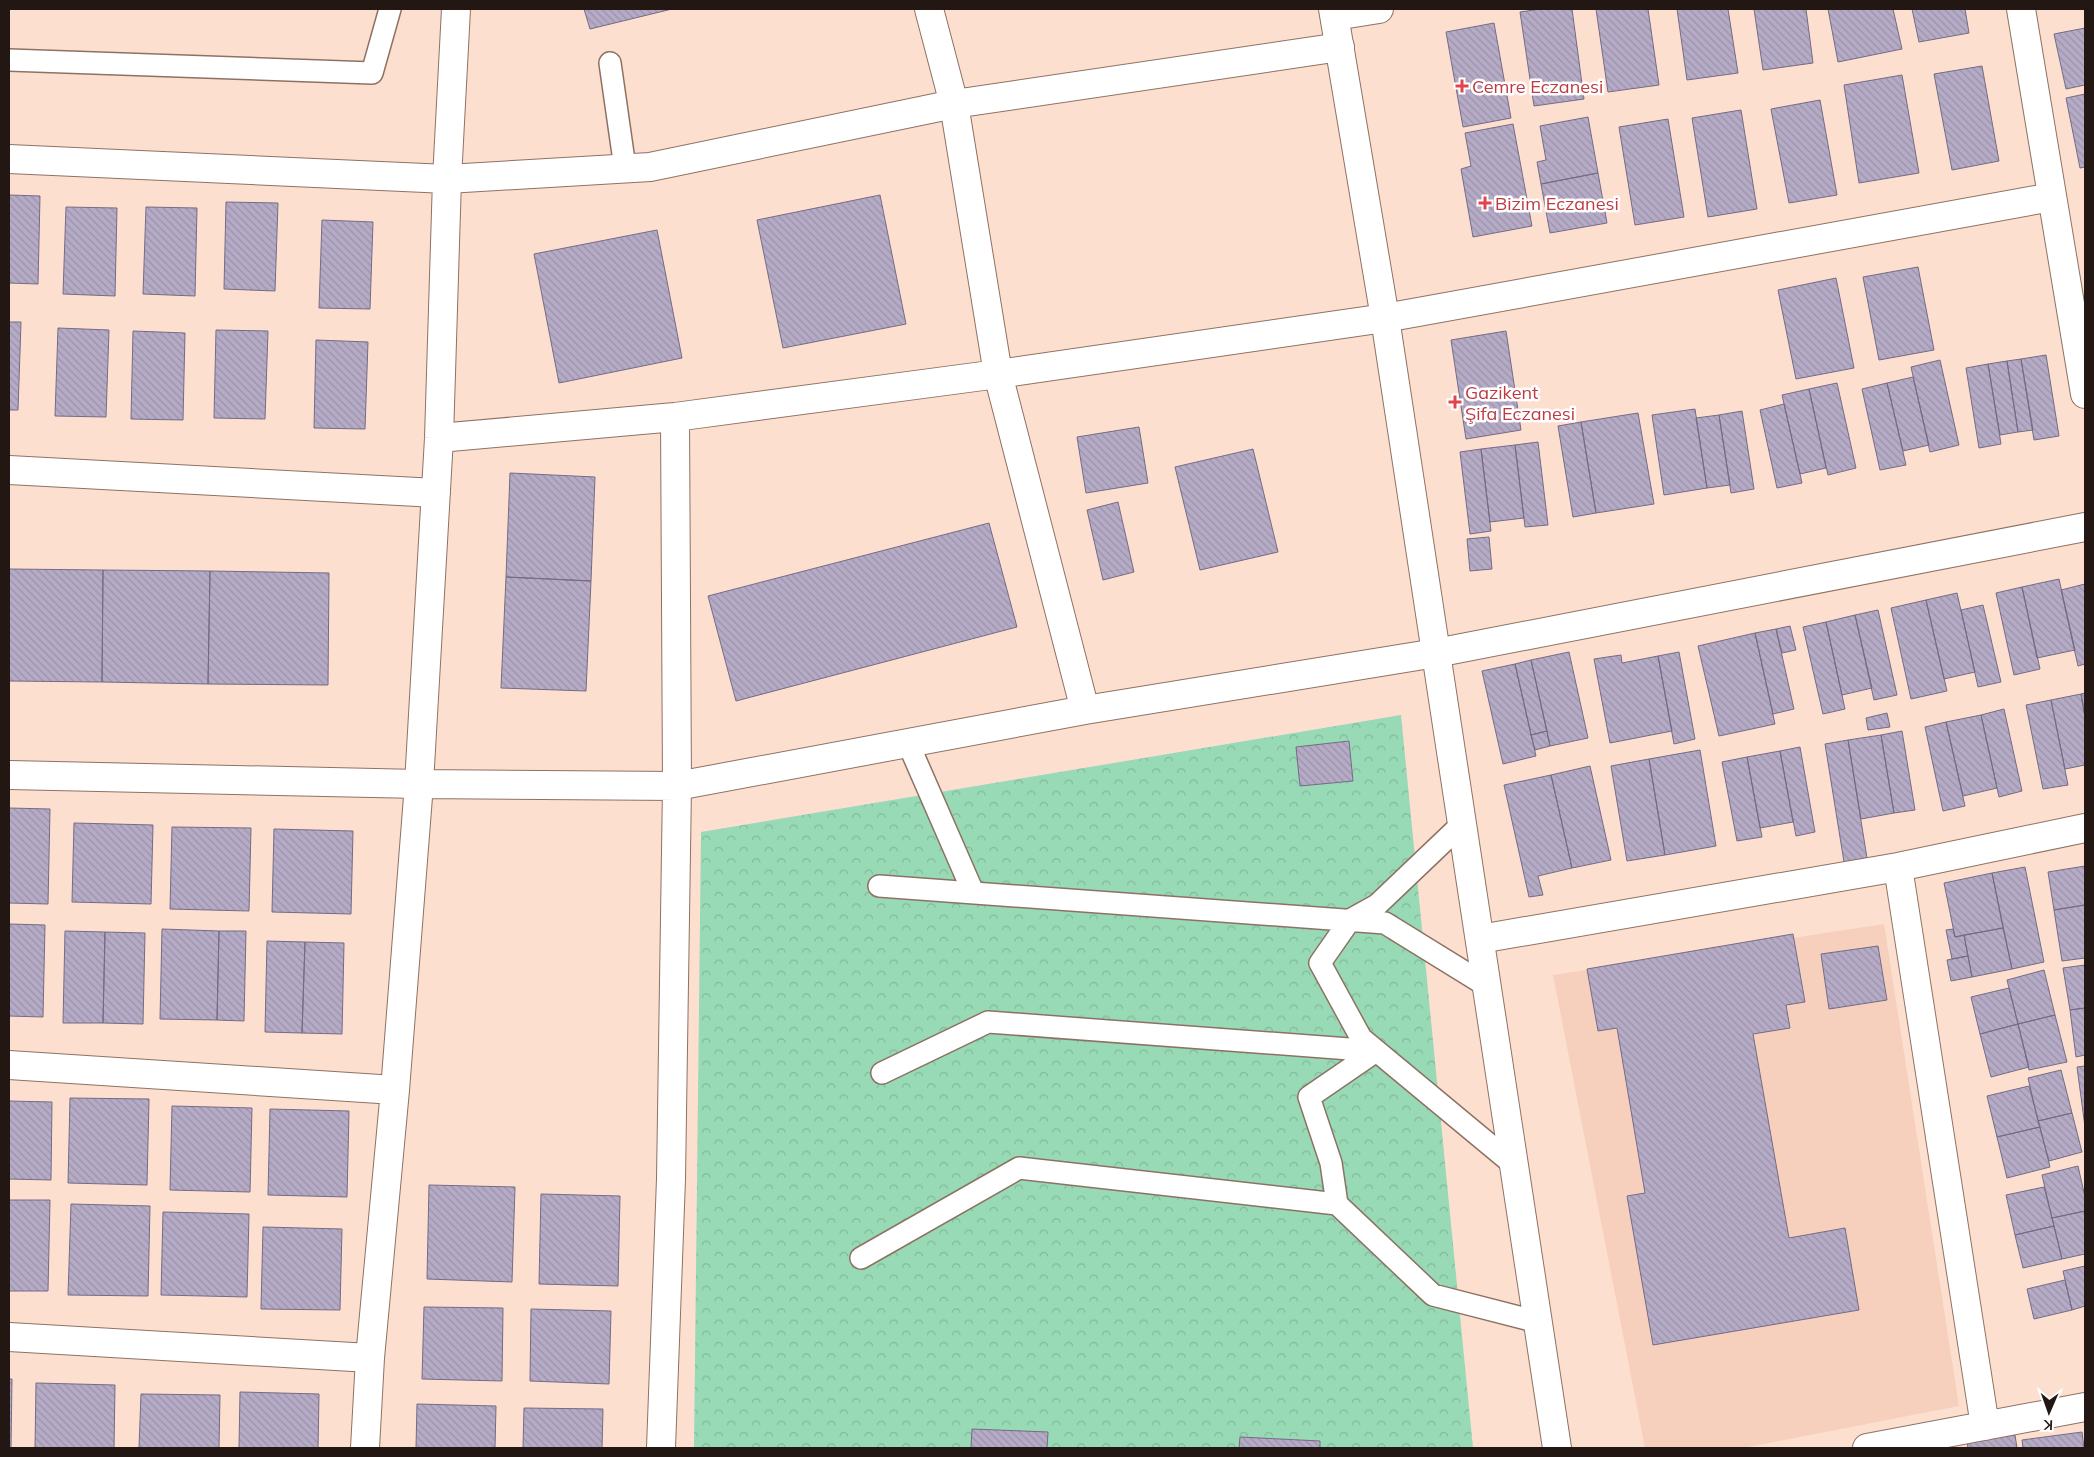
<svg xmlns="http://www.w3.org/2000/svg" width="2094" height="1457" font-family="Mulish,sans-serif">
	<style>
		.built { fill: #f6d0bd }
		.park { fill: url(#park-crowns) }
		.building { fill: url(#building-back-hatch); stroke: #756b85 }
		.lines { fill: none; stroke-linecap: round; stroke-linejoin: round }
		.lane-casing { stroke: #8d7264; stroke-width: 24 }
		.street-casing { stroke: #8d7264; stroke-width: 30 }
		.secondary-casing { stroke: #8d7264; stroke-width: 30 }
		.lane { stroke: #fff; stroke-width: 21 }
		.street { stroke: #fff; stroke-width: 28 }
		.secondary { stroke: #fff; stroke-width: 28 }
		.health-dot { fill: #e0444e; stroke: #fff; stroke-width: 2 }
		.labels { text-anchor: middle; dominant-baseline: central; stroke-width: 5; stroke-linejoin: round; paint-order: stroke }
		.health-label { font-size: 18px; fill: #be3a42; stroke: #fff; text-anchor: start }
	</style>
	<defs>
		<pattern id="park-crowns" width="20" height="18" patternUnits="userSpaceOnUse" patternTransform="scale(1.25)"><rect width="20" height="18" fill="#97dab5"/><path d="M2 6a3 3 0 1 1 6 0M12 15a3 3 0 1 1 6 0" fill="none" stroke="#82ba9b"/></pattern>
		<pattern id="building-back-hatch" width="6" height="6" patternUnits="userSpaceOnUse" patternTransform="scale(1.25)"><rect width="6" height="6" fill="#b5abc6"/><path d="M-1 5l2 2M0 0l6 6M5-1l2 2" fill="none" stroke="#9b92a9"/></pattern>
	</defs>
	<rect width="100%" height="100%" fill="#fddfcf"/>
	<!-- built -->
	<path class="built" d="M1884,924L1959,1406L1743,1448H1645L1553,975Z"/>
	<!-- park -->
	<path class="park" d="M1401,715L1473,1448H694L701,832Z"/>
	<!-- building -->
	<path class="building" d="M584,9H672L590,29Z
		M1541,9H1572L1584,99L1534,106L1520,12Z
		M1596,9H1648L1659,85L1608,92Z
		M1677,9H1728L1738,73L1687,80Z
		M1754,9H1806L1813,63L1763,70Z
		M1828,9H1893L1902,49L1838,62Z
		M1912,9H1965L1969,33L1919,42Z
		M1494,23L1511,118L1463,127L1446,32Z
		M2085,28V85L2066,89L2054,34Z
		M1982,66L1999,161L1952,170L1934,74Z
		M1902,75L1919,173L1859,183L1844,85Z
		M2085,94V167L2080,168L2066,98Z
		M1820,100L1837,195L1789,203L1771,109Z
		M1741,110L1757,209L1708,217L1692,118Z
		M1588,117L1598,173L1541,184L1537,162L1546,160L1540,126Z
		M1668,119L1684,217L1635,225L1619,127Z
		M1513,124L1532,226L1473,237L1461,169L1471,166L1465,133Z
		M1598,173L1607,223L1550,233L1541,184Z
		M9,195L40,196L38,284L9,283Z
		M880,195L906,324L783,348L757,220Z
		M226,202L278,203L275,291L224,289Z
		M66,207L117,208L115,296L63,294Z
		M146,207L197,208L195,296L143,294Z
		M322,220L373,222L370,309L319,308Z
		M657,230L682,358L559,383L534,254Z
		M1918,267L1934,350L1879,360L1863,277Z
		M1836,278L1854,368L1796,379L1778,290Z
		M9,322H21L18,410H9Z
		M58,328L109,330L106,417L55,416Z
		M216,330L268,331L265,419L214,418Z
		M133,331L185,333L183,420L131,419Z
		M1506,331L1521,430L1466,439L1451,340Z
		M316,340L368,342L365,429L314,428Z
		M2046,355L2059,436L2034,440L2021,359Z
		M2021,359L2033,430L2018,432L2007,361Z
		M1940,360L1959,445L1930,452L1911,367Z
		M2007,361L2018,432L2000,435L1988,364Z
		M1988,364L2001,444L1979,448L1966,368Z
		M1913,377L1929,445L1903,451L1887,383Z
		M1837,383L1856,468L1828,475L1809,389Z
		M1887,383L1906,465L1880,470L1862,389Z
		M1809,389L1826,468L1800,474L1782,395Z
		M1784,404L1802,483L1777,488L1760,410Z
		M1695,409L1707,488L1664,495L1652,415Z
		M1742,411L1754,489L1731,493L1719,415Z
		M1638,413L1654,504L1596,513L1581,422Z
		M1719,415L1730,485L1707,488L1696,418Z
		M1581,422L1596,513L1573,517L1558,426Z
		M1139,427L1148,483L1086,493L1077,437Z
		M1538,442L1548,525L1525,527L1515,445Z
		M1515,445L1524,518L1490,522L1481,449Z
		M1253,449L1278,552L1200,570L1175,467Z
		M1481,449L1491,531L1470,534L1460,452Z
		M510,473L595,477L591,581L506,577Z
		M1118,502L1134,572L1103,580L1087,510Z
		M989,523L1017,627L736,701L708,596Z
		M1489,537L1492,569L1470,571L1467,539Z
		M9,569L103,570L102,682L9,681Z
		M103,570L210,571L208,684L102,682Z
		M210,571L329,573L328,685L208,684Z
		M506,577L591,581L586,691L501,688Z
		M2059,579L2075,650L2037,658L2022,587Z
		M2085,584V664L2078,666L2061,590Z
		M2022,587L2040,669L2014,675L1996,593Z
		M1957,593L1975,672L1944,679L1926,600Z
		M1926,600L1947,691L1911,699L1891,608Z
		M1983,605L2001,682L1978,687L1961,610Z
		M1878,610L1897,695L1874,700L1855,615Z
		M1855,615L1872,688L1842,695L1826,622Z
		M1826,622L1845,709L1823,714L1803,627Z
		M1790,626L1796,650L1782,653L1776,629Z
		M1776,629L1794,709L1773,714L1755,633Z
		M1755,633L1775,724L1719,736L1698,646Z
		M1569,652L1588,738L1550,746L1531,660Z
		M1679,652L1695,739L1674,744L1658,656Z
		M1621,655L1622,663L1658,656L1672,731L1610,743L1594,659Z
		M1531,660L1547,731L1531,735L1515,664Z
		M1515,664L1536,756L1503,764L1482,671Z
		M2085,693V717L2081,694Z
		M2081,694L2085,717V765L2065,769L2051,700Z
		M2051,700L2068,785L2043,789L2026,705Z
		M2004,709L2022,791L1999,797L1981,715Z
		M1887,713L1890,727L1868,730L1866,718Z
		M1981,715L1997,788L1963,796L1946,722Z
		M1946,722L1965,806L1943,811L1925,727Z
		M1547,731L1550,746L1535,750L1531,735Z
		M1902,731L1915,810L1894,813L1881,735Z
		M1881,735L1894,813L1861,819L1848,740Z
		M1848,740L1867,858L1844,862L1825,744Z
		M1349,741L1353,781L1300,786L1296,747Z
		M1800,747L1815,832L1796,836L1780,751Z
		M1700,750L1716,846L1665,855L1649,759Z
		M1780,751L1793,822L1760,828L1747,757Z
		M1747,757L1762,837L1737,841L1722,762Z
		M1649,759L1665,855L1627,861L1611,766Z
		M1590,766L1611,860L1572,868L1551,775Z
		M1551,775L1572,868L1538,876L1543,895L1529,897L1504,785Z
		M9,808L50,809L48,904L9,903Z
		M74,823L153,825L151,904L72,902Z
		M172,827L251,828L249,911L170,909Z
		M274,829L353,831L351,914L272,912Z
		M2085,866V905L2054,910L2048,872Z
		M2025,867L2044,962L2012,969L1992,873Z
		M1992,873L2003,928L1955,937L1944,883Z
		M2085,905V958L2062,961L2054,910Z
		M9,924L45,925L43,1017L9,1016Z
		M2003,928L2012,969L1972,977L1964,935Z
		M162,929L219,931L217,1020L160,1019Z
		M1953,929L1955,937L1964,935L1968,956L1952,959L1946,930Z
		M65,931L105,932L103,1023H63Z
		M219,931H246L244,1021L217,1020Z
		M105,932L145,933L143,1024L103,1023Z
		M1793,934L1805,1002L1786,1005L1790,1028L1753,1034L1789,1238L1845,1228L1859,1310L1653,1345L1627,1196L1645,1193L1617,1028L1598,1031L1587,969Z
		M267,941L305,942L302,1033L265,1032Z
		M305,942L344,943L342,1034L302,1033Z
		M1878,946L1887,1000L1829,1009L1821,954Z
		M1968,956L1972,977L1951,981L1947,960Z
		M2085,965V1008L2070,1010L2063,968Z
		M2044,970L2055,1015L2018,1024L2007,980Z
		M2009,988L2018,1024L1980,1034L1971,997Z
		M2085,1008V1055L2076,1057L2070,1010Z
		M2055,1015L2067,1062L2029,1070L2018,1024Z
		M2018,1024L2029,1067L1991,1077L1980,1034Z
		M2085,1066V1127L2077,1067Z
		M2061,1070L2072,1113L2038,1121L2028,1078Z
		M2029,1086L2040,1127L1997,1137L1987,1096Z
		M70,1098L149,1099L147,1185L68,1183Z
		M9,1101L52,1102L51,1180L9,1179Z
		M172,1106L252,1108L250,1192L170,1190Z
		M270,1109L349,1111L347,1197L268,1195Z
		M2072,1113L2082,1152L2049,1161L2038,1121Z
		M2040,1127L2050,1167L2007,1178L1997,1137Z
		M2078,1166L2085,1197V1211L2052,1218L2042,1175Z
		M429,1185L515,1187L512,1282L427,1279Z
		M2044,1187L2054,1226L2015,1235L2006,1195Z
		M541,1194L620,1196L618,1286L539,1284Z
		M9,1200H50L48,1291H9Z
		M71,1204L150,1206L148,1296L68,1295Z
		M2085,1211V1254L2062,1259L2052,1218Z
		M163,1212L249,1214L247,1297L161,1295Z
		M2054,1226L2062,1259L2023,1268L2015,1235Z
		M263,1227L342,1229L340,1310L261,1309Z
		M2085,1266V1306L2072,1310L2063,1271Z
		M2065,1280L2072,1310L2034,1319L2027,1289Z
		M424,1307L503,1308L502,1381L422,1379Z
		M531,1309L611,1311L609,1384L530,1381Z
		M9,1379H12L11,1448H9Z
		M36,1383L115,1385L114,1448H35Z
		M240,1392L319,1394L318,1448H239Z
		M141,1394L220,1395L219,1448H139Z
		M417,1404L496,1406L495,1448H416Z
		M524,1408L603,1409L602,1448H523Z
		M972,1429L1048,1432L1047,1448H971Z
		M2082,1432L2084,1448H2023L2022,1440Z
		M2015,1435L2017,1448H1968L1967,1442Z
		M1240,1437L1320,1441V1448H1239Z"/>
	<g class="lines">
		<defs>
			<path id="lane" d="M9,60L372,73L390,9
				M610,63L625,168
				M908,743L973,892
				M1462,824L1377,905L1350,920L1320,963L1361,1038L1514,1165
				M879,886L1385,923L1487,986
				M882,1073L988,1022L1376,1051
				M1337,1204L1331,1163L1309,1097L1376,1051
				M861,1258L1019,1168L1337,1204L1433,1295L1538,1322"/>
			<path id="street" d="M929,9L954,104L998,374L1085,710
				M2021,9L2085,394
				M1335,16L1379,9
				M9,159L447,179L650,167L954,104L1340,47
				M439,438L675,417L998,374L1385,318L2052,197
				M9,470L436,493
				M9,775L419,784L677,786L1085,710L1436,653L2085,527
				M1898,867L1985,1426
				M1480,939L1898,867L2085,828
				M9,1065L395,1090
				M9,1337L370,1358
				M365,1448L370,1358L395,1090L419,784L439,438L447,179L456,9
				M661,1448L671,1179L677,786L675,417
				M1867,1448L2085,1407"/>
			<path id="secondary" d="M1333,9L1385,318L1557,1448"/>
		</defs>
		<!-- lane casing -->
		<use href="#lane" class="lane-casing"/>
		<!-- street casing -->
		<use href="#street" class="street-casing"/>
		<!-- secondary casing -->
		<use href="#secondary" class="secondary-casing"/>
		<!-- lane -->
		<use href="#lane" class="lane"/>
		<!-- street -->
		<use href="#street" class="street"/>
		<!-- secondary -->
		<use href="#secondary" class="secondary"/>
	</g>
	<!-- markers -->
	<g class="health-dot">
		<path d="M1459.5 78.5h5v5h5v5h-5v5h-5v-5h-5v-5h5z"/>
		<path d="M1482.5 195.5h5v5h5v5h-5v5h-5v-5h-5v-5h5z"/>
		<path d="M1452.5 394.5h5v5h5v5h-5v5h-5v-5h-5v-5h5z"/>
	</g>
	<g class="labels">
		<!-- health labels -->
		<g class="health-label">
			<text x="1472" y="86">Cemre Eczanesi</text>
			<text x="1495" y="203">Bizim Eczanesi</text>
			<text x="1465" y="392">Gazikent<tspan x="1465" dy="21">Şifa Eczanesi</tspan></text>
		</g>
	</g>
	<!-- border -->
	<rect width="2094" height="1457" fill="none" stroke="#221712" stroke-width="20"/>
	<!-- north arrow -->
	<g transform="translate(2049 1412) rotate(182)" stroke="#ffffff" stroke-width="4" paint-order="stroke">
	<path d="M0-4L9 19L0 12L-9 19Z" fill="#221712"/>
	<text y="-8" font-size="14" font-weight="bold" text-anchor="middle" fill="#221712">K</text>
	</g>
</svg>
